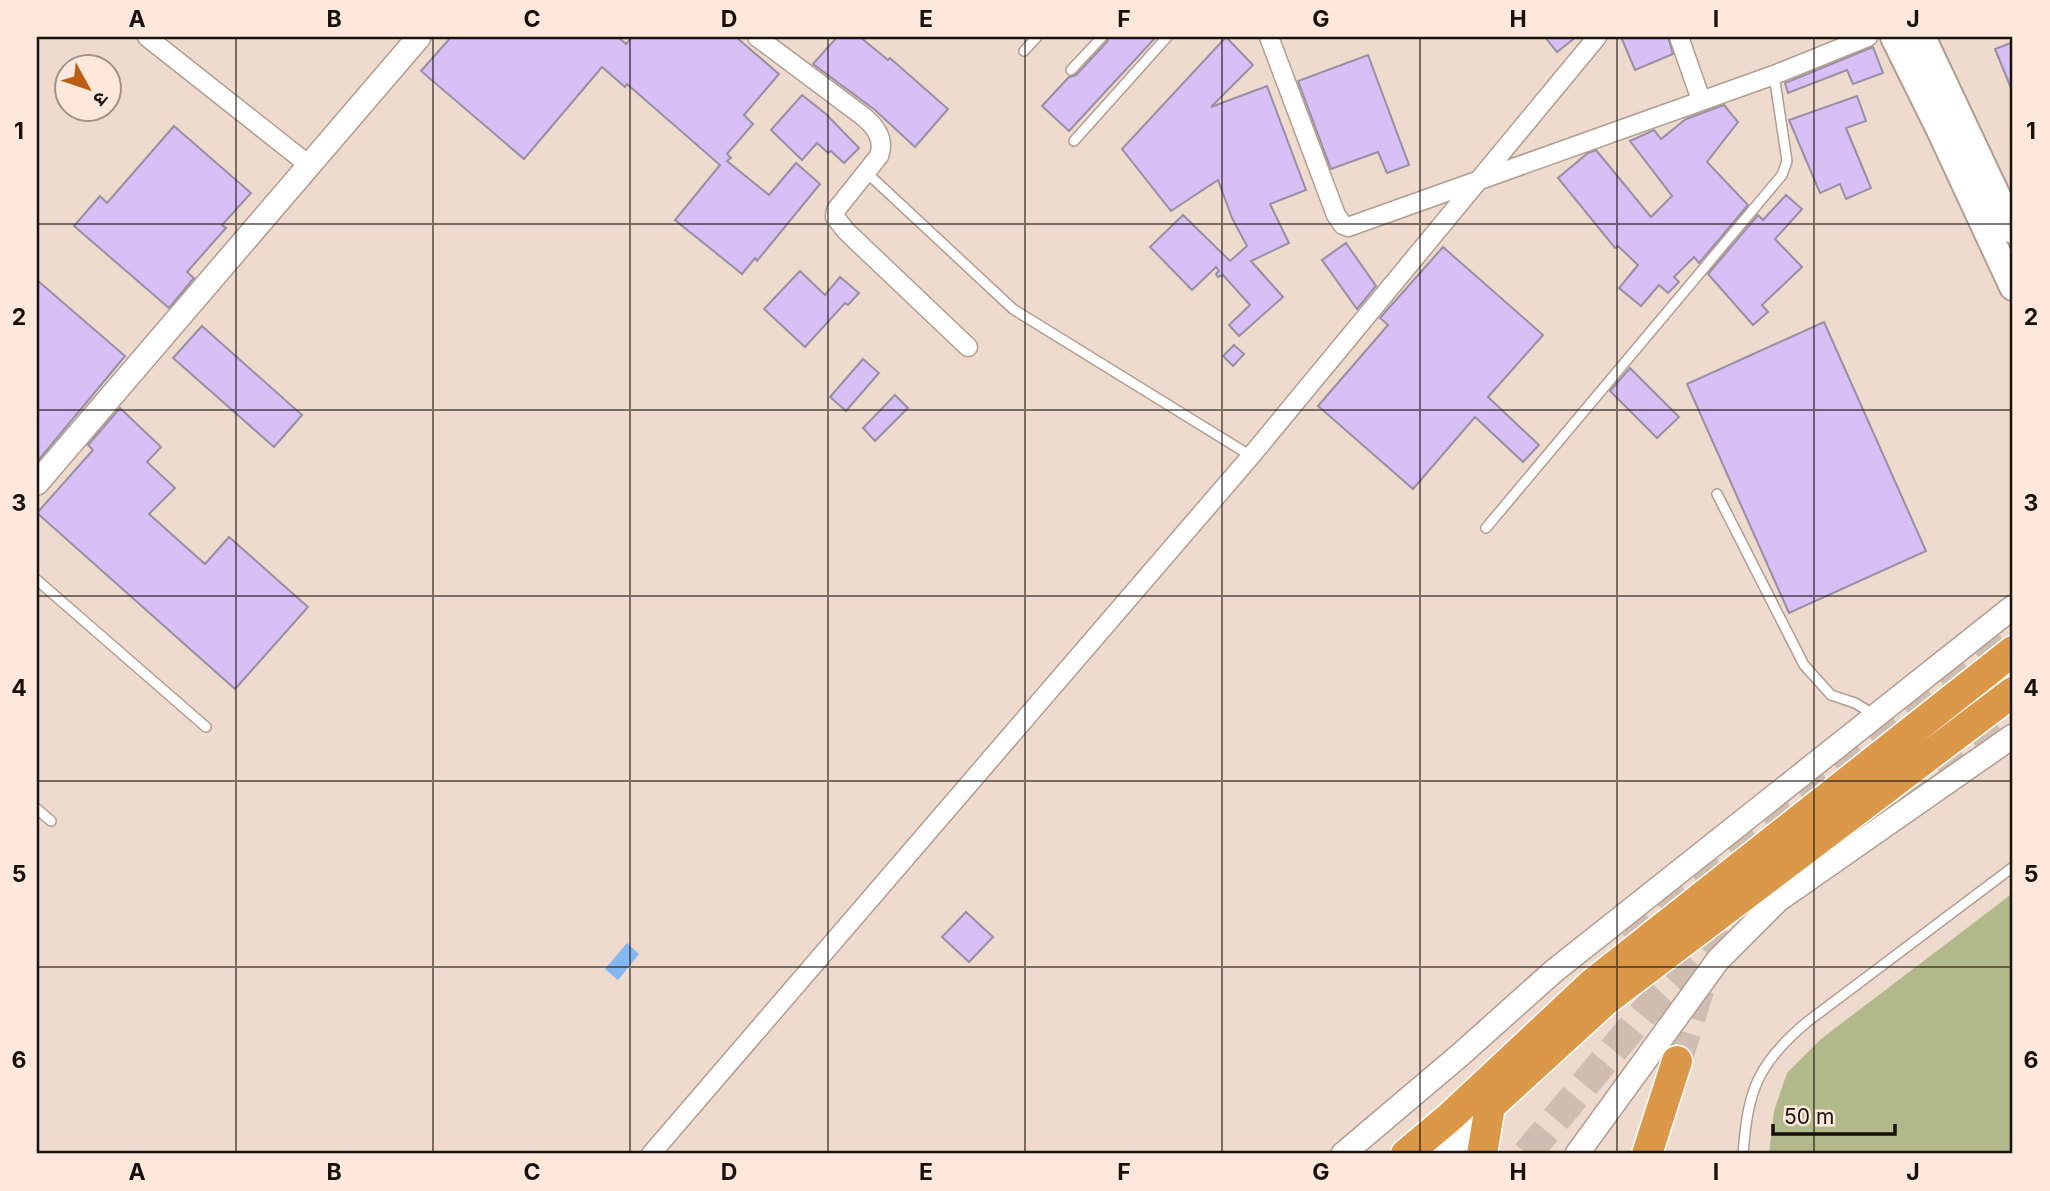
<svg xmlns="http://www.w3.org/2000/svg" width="2050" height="1191" font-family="Inter,'Noto Sans Devanagari',sans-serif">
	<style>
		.green { fill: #b1b889 }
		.water { fill: #84b6f0 }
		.building { fill: #d8bff5; stroke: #978fa2; stroke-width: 2 }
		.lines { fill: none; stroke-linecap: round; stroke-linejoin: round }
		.trunk-tunnel { stroke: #cfbdb1; stroke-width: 30; stroke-dasharray: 30 15; stroke-linecap: butt }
		.service-casing { stroke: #b19e91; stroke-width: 12 }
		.minor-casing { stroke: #b19e91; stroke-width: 21 }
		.tertiary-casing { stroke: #b19e91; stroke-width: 26 }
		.secondary-casing { stroke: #b19e91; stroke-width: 30 }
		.trunk-casing { stroke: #fff; stroke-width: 33 }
		.service { stroke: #fff; stroke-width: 9 }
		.minor { stroke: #fff; stroke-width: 18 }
		.tertiary { stroke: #fff; stroke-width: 23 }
		.secondary { stroke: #fff; stroke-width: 26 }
		.trunk { stroke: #da9848; stroke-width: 30 }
		.grid { fill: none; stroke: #18110c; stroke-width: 2; stroke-opacity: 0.55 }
		.neatline { fill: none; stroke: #18110c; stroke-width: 2.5 }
		.grid-label { font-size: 23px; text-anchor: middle; font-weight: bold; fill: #18110c }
	</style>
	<rect width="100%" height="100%" fill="#efdbce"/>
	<!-- green -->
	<path class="green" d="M2013,893V1154H1769L1774,1111L1787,1073L1821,1039Z"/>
	<!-- water -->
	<path class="water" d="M627,943L639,954L618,980L605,969Z"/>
	<!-- building -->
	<path class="building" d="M451,37H618L626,44L632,37H736L779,74L744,115L753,124L727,154L731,158L727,161L769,195L796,163L820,184L757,261L755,258L742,274L675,220L720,165L627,84L625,87L602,67L524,159L421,71Z
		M837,37H860L888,60L890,58L948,109L915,147L875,110L813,64Z
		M1109,37H1156L1069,131L1042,106L1069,77L1076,75L1107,42Z
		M1226,37L1253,65L1211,107L1267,86L1306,190L1270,204L1289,243L1251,261L1283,297L1239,336L1229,325L1250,305L1223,275L1218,277L1216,274L1219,271L1216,267L1192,290L1150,247L1183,215L1230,261L1247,246L1232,218L1218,180L1171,211L1122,149Z
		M1545,37H1576L1557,52Z
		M1621,37H1668L1673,54L1635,70Z
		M2013,42V93L1995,49Z
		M1873,47L1883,73L1853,84L1847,70L1788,93L1785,83Z
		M1368,55L1409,165L1387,173L1378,152L1331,169L1298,81Z
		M802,95L826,114L859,148L844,163L831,151L828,153L817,143L802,160L771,130Z
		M1857,96L1866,121L1846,128L1871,188L1846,199L1840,184L1820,193L1789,120Z
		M1724,105L1738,122L1707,162L1748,205L1699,263L1694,257L1674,277L1679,282L1668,293L1659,285L1641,306L1619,288L1638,265L1618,246L1615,248L1558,178L1588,153L1596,150L1651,217L1672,196L1630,141L1654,130L1661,139L1686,119Z
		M174,126L251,193L222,225L226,228L187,272L194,278L169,308L74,226L100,196L107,203Z
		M1786,195L1802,209L1775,239L1802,267L1762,305L1768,312L1753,325L1708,274L1758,215L1763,220Z
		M1346,243L1376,286L1357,309L1322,260Z
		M1443,247L1543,335L1488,397L1539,445L1523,462L1475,417L1413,489L1318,406L1388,325L1380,318Z
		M800,271L825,295L840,277L859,293L848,305L845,303L805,347L764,309Z
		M37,280L125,356L37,462Z
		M1824,322L1926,551L1789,613L1687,384Z
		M202,326L302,415L274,447L173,358Z
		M1234,345L1244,354L1233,366L1223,356Z
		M863,359L879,373L846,411L830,397Z
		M1630,368L1679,417L1657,438L1610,391Z
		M895,395L908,408L875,441L863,428Z
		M120,408L161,447L147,462L175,488L149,514L205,564L229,537L308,607L235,689L37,513L93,450L88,445Z
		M966,912L993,937L969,962L942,937Z"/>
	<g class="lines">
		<!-- trunk-tunnel -->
		<path class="trunk-tunnel" d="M1830,852L2013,712
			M1634,944L1675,892L2013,633
			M1677,1061L1701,984
			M1527,1154L1644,1013L1717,938L1779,891"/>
		<defs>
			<path id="service" d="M1024,51L1037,37
				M1071,70L1102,37
				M1074,141L1167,37
				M866,172L1013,309L1251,456
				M1717,494L1804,665L1831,695L1855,703L1875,715
				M1486,528L1782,175L1787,161L1774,75
				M37,580L206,727
				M37,809L51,821
				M1743,1154C1748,1090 1757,1064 1807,1022L2013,867"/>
			<path id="minor" d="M147,37L309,165
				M757,37L864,117C876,127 885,140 879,156L836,210L835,217L846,231L968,347
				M1269,37L1336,215L1343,225L1348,227L1774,75L1868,37
				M1679,37L1701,100
				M651,1154L1251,456L1597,37"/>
			<path id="tertiary" d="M37,483L419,37
				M1343,1154L1460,1055L1554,971L2013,607
				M1577,1154L1718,960L1778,900L2013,736"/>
			<path id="secondary" d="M1894,37L1940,130L2013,287
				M1922,37L2013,230
				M1443,1154L1490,1106"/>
			<path id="trunk" d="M1406,1154L1450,1117L1593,983L2013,651
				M1482,1154L1490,1106L1606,1000L2013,692
				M1647,1154L1677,1061"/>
		</defs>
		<!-- service casing -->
		<use href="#service" class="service-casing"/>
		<!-- minor casing -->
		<use href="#minor" class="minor-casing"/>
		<!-- tertiary casing -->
		<use href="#tertiary" class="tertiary-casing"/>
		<!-- secondary casing -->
		<use href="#secondary" class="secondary-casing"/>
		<!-- trunk casing -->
		<use href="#trunk" class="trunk-casing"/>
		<!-- service -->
		<use href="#service" class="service"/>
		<!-- minor -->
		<use href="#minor" class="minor"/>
		<!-- tertiary -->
		<use href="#tertiary" class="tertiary"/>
		<!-- secondary -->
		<use href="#secondary" class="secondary"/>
		<!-- trunk -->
		<use href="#trunk" class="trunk"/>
	</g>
	<!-- grid -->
	<path class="grid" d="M236,37V1154M433,37V1154M630,37V1154M828,37V1154M1025,37V1154M1222,37V1154M1420,37V1154M1617,37V1154M1814,37V1154M37,224H2013M37,410H2013M37,596H2013M37,781H2013M37,967H2013"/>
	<!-- border -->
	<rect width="2050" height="1191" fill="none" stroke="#fde8db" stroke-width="77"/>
	<!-- north arrow -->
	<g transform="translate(88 88) rotate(130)"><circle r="33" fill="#fde8db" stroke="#a19288" stroke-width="2"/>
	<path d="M0-5L12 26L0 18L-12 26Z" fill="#bb5d13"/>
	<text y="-10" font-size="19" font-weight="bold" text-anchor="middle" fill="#18110c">उ</text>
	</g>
	<!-- scale -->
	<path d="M1773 1124v10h122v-10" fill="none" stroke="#18110c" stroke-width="3.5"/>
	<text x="1784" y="1124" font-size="21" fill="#18110c" stroke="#fde8db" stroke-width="5" paint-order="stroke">50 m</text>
	<rect x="38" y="38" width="1973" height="1114" class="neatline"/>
	<g class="grid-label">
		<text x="137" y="27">A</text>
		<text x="334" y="27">B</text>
		<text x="532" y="27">C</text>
		<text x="729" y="27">D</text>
		<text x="926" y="27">E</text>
		<text x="1124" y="27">F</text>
		<text x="1321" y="27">G</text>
		<text x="1518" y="27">H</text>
		<text x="1716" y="27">I</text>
		<text x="1913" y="27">J</text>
		<text x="19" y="139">1</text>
		<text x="2031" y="139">1</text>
		<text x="19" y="325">2</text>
		<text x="2031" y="325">2</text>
		<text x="19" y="511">3</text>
		<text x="2031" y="511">3</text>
		<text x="19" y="696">4</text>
		<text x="2031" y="696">4</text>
		<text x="19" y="882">5</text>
		<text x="2031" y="882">5</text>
		<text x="19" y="1068">6</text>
		<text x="2031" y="1068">6</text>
		<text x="137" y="1180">A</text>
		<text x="334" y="1180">B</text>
		<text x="532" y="1180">C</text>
		<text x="729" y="1180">D</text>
		<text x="926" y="1180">E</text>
		<text x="1124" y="1180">F</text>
		<text x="1321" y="1180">G</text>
		<text x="1518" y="1180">H</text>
		<text x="1716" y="1180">I</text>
		<text x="1913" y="1180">J</text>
	</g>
</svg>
